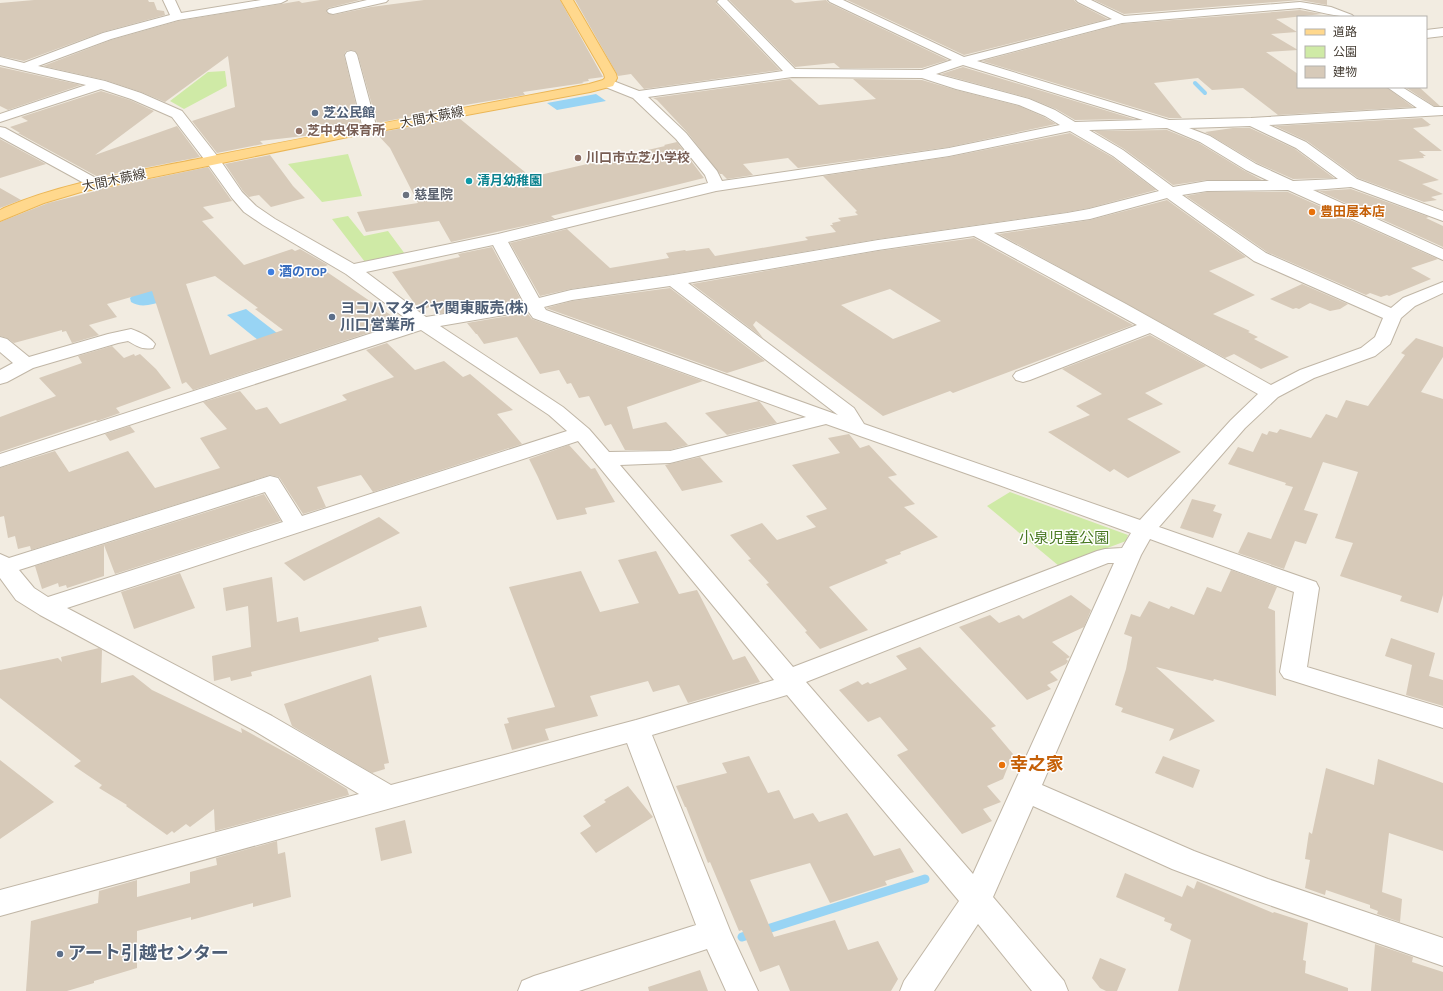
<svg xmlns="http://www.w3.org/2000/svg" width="1443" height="991" font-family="'Alegreya Sans','Noto Sans JP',sans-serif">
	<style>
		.green { fill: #cfeaa6 }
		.water { fill: #98d4f4 }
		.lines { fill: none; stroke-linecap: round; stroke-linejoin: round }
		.stream-far1 { stroke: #98d4f4; stroke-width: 4 }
		.stream { stroke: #98d4f4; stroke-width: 9 }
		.building { fill: #d7cab9; fill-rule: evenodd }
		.minor-casing { stroke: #c0b6a6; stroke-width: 2 }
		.major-casing { stroke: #ebb656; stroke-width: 2 }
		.minor { fill: #fff; fill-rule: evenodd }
		.major { fill: #ffd88d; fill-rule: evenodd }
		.service-dot { fill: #5c6f8a; stroke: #fff; stroke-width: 1.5 }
		.education-dot { fill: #8d6e63; stroke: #fff; stroke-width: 1.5 }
		.culture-dot { fill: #0f9aa8; stroke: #fff; stroke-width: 1.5 }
		.worship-dot { fill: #6b7280; stroke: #fff; stroke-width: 1.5 }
		.food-dot { fill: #e8710a; stroke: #fff; stroke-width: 1.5 }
		.shop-dot { fill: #3f7fe0; stroke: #fff; stroke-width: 1.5 }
		.labels { text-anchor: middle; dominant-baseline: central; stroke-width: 3; stroke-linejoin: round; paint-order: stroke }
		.far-service-label { font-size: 13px; font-weight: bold; fill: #4e5e75; stroke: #fff; text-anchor: start }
		.far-street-label { font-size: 13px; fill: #433b32; stroke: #fff }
		.far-education-label { font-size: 13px; font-weight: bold; fill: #785e54; stroke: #fff; text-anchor: start }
		.far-culture-label { font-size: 13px; font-weight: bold; fill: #0d838f; stroke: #fff; text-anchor: start }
		.far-worship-label { font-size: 13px; font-weight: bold; fill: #5b616d; stroke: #fff; text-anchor: start }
		.far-food-label { font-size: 13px; font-weight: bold; fill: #c56008; stroke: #fff; text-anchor: start }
		.far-shop-label { font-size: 13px; font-weight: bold; fill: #366cbe; stroke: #fff; text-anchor: start }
		.service-label { font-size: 15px; font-weight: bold; fill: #4e5e75; stroke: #fff; text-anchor: start }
		.park-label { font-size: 15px; fill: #487822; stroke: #fff }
		.near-food-label { font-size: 18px; font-weight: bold; fill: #c56008; stroke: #fff; text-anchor: start }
		.near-service-label { font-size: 18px; font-weight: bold; fill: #4e5e75; stroke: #fff; text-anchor: start }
	</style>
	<rect width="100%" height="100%" fill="#f2ece1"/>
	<!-- green -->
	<path class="green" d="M225,71L227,86L184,109L170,101L208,72Z
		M348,154L362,196L322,202L288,164Z
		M348,216L364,236L388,231L405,254L365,262L332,219Z
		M1010,492L1128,535L1126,541L1059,566L987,506Z"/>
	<!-- water -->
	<path class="water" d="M596,94L606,101L557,110L547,103Z
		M152,288L163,301C152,305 140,308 131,302L130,298L133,295Z
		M246,309L277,333L258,340L227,315Z"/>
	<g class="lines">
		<!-- stream-far1 -->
		<path class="stream-far1" d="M1195,83L1205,93"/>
		<!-- stream -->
		<path class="stream" d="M742,937L925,879"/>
	</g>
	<!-- building -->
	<path class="building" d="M34,0H148L149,2H154L157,10L164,11L165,15L103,32L24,61L0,56V3Z
		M320,0H360L328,8L326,12L333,15L371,7L424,0H560L603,77L588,79L589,81L582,82L584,83L523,92L525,95L447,108L448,109L377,123L358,55L355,51L351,50L346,51L344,55L361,126L323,131V133L304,136L260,141L263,144L217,153L192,121L235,107L228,56L165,102L141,92L105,80L43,66L111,40L178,21L299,1L302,3Z
		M575,0H717L716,3L780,70L644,89L631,74L618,76Z
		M729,0H791L795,3L826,0L829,3L948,60L922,68H840L834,63L795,67Z
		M847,0H1074L1077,3L1108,19L964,55Z
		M1094,0H1327V5L1300,0L1124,14Z
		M1300,10L1322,14L1276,19L1297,32L1271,34L1298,50L1266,52L1298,74V87H1386L1413,107L1278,115L1243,88L1212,90L1198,78L1154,83L1182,118H1169L982,61L1122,24Z
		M0,67L81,85L8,110L0,106Z
		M963,67L1134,119L1075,120L1056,109L1029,98L941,74Z
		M790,79L819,105L876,99L853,79L922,80L956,90L1019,106L1044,117L1056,124L949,147L798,168L788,158L743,164L753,175L727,179L722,174H720L687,132L657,100L653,98Z
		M1405,87H1419L1440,106H1434Z
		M101,91L130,100L154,111L95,155L177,126L200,157L98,177L18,133H20L10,127L28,121L21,117Z
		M459,118L531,177L665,146L664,145L677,142L704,178L551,216L555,219L451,242L439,221L366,232L357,212L418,203L390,148L376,133Z
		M1422,118L1431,125H1428L1430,126L1413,128L1442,151H1419L1426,156H1423L1424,158L1398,160L1439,180L1422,184L1443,194L1431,197L1437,200L1424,202L1358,178L1307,141L1275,126Z
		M1233,128H1250L1295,149L1334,178L1293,179L1257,163L1205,132Z
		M1167,130L1199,143L1245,171L1262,180H1207L1173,185L1124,149L1094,131Z
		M1070,133L1112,157L1156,190L1089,208L1067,212L878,239L673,274L571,289L540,296L510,243L567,229L610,268L669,258L666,253L685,250L686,251L709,248L715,256L808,240L805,237L836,232L830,225H833L832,223L841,221L838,218L858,215L855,212L857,211L823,176L949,157Z
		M0,139L46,164L0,178Z
		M270,155L293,186L305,198L271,207L259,195L249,197L243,191L225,164Z
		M208,167L232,201L203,207L214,218L202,221L244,265L292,249L295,251L300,249L328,265L321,268L398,320L373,329L374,331L193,390L186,382L182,384L152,291L107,304L117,317L89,325L99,335L72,343L66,331L62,332V330L14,343L7,338L0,336V222L48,203L112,187ZM215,276L258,308L255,309L283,330L210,355L186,284Z
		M0,188L21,200L0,208Z
		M1351,189L1429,217L1426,218L1443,226V247L1319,191Z
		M1207,192H1288L1438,259L1411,268L1431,279L1389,296L1387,295L1381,297L1370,293L1366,295L1267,252L1186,196Z
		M1167,200L1246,257L1209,271L1255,295L1213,314L1250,331L1248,332L1258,337L1254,339L1289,357L1261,369L1234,354L1225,358L999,234L1090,220Z
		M974,238L1133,325L953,393L950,391L883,416L756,321L753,325L763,338L692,284L878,251ZM890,289L941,321L893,339L841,305Z
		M492,247L521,300L437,314L434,305L420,311L392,272L460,257L458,254Z
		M1302,284L1348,304L1340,309L1330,311L1310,303L1299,309L1296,308L1293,309L1270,299Z
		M670,288L765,361L727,373L546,308L572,301Z
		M527,313L532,319L703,381L627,407L633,429L666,422L688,445L670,450H625L611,424L605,426L589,396L579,398L571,383L567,384L559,370L540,374L517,337L484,344L477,334H476L467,323Z
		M1150,335L1206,366L1145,393L1163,404L1127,419L1181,452L1128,478L1114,469L1110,472L1048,432L1090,415L1076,406L1102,394L1062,369Z
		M1416,338L1443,347V357L1421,392L1443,399V595L1438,613L1400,601L1402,596L1340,576L1353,543L1335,538L1358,472L1323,462L1304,510L1318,514L1306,544L1295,541L1284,569L1238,553L1248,532L1271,539L1293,487L1285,485L1286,483L1228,464L1238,447L1253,452L1262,433L1267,435L1269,431L1277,433L1280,429L1311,438L1326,414L1337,418L1346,400L1368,406L1405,355L1401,353Z
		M387,343L415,370L444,361L463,377L470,374L513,410L497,414L522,444L373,492L361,475L317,487L326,507L303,514L279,477L270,475L31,550L30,546L18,549L15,536L8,538L4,516L0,517V468L55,451L69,472L128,451L155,488L220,468L200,438L227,429L203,402L240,391L256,410L267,407L280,424L347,400L342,395L394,377L366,350Z
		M112,346L124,358L134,354L135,356L140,354L156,369L171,388L116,408L120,413L97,421L96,420L0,452V417L56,396L39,378L82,363L78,356Z
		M759,401L777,423L727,435L705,413Z
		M130,426L135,432L110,441L105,434Z
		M849,434L860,448L869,445L897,475L888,477L915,504L904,507L938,537L900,552L901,554L885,560L888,563L829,587L868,630L820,649L805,632L807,631L766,584L769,583L748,560L751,559L730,535L762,523L777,540L816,527L806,516L827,509L792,465L840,453L828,438Z
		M569,445L591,469L595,468L615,502L585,508L587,514L557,520L538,477L529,459Z
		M700,457L723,482L682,491L665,465Z
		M264,494L281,521L115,574L104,545V576L67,588L66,585L59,587L58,583L42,589L35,566Z
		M1192,499L1216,505L1213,511L1222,514L1213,538L1180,528Z
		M379,517L400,533L304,581L284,563Z
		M656,551L679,594L697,590L733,660L745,656L760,682L688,703L679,685L653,692L648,681L590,696L598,716L545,729L549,740L512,750L504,724L509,723L507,718L555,707L509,587L581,571L600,612L639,603L618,560Z
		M1231,570L1277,587L1268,608L1275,611L1276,696L1214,679L1213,681L1156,667L1215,721L1169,741L1174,729L1121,712L1123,708L1115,705L1126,669L1132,637L1124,634L1131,614L1140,617L1149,601L1169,609L1171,606L1194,615L1207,587L1221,592Z
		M180,573L195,608L134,629L121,592Z
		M272,577L277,622L298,617L300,632L421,606L427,627L378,638L379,641L251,672L252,676L231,681L230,677L214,681L212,656L251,647L248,606L226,611L223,588Z
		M1071,595L1091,610L1084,627L1052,642L1070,657L1066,659L1068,661L1066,664L1050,672L1058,680L1047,685L1051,689L1027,700L959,627L990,615L999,623L1019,615L1023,619Z
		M1391,638L1435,653L1429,676L1443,680V706L1406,695L1412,665L1385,656Z
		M920,647L996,726L991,728L1013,754L1003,779L987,786L1001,802L983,809L992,821L962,834L897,755L908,750L880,717L868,722L839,690L858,681L862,685L868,682L870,684L907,669L896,656Z
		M99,648L102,650L101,683L133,675L152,690L242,733L241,728L303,762L347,789L349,795L215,831L214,809L190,827L186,824L174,833L172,831L167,835L126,806L127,805L99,788L102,785L74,766L81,761L0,698V670L58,658L62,662L61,657Z
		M371,675L389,763L384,764L385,769L372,773L292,726L284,704Z
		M749,756L768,793L779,790L794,819L813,813L819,822L847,813L874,856L900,848L914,872L885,881L887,885L830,903L810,863L750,880L774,937L835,920L848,950L878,941L898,979L891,991H790L779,965L760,972L742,930L739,931L710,862L708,863L686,807H685L676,786L727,773L722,763Z
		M1163,756L1200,770L1193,788L1155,773Z
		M1378,759L1443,783V851L1389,833L1382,892L1402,899L1400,922L1377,914L1378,911L1370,908V905L1326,890L1325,895L1305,888L1310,860L1305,859L1309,832L1312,834L1326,768L1374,785Z
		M0,760L54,802L0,839Z
		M628,786L653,817L596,853L580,833L591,826L583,816L606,802L604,800Z
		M405,820L412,853L381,861L375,828Z
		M277,841L278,854L285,852L291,897L253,907V903L191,920V917L137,931V968L94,981V983L67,991H26L31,921L98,903L99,891L137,880V897L190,883V872L217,865L216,858Z
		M1125,873L1182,897L1187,885L1194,889L1197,881L1273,913L1274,912L1308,923L1303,960L1306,961L1305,973L1348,988V991H1178L1191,940L1170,930L1172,924L1164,921L1165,918L1116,897Z
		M1375,944L1413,957L1412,962L1443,972V991H1371Z
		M1100,958L1126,969L1117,991H1106L1100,988L1092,978Z
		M700,970L708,991H649L648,987Z"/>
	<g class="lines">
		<defs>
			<path id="minor" d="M163,0H175L181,13L261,0H287L281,3L178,20L111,39L38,66L105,81L141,93L182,111L218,157L242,192L256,206L275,219L354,264L498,234L708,183L705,175L676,139L633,98L603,86L602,83L603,80L608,79L639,91L783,71L719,4L717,2L719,0H727L795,69L922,70L952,60L830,2L828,0H843L964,57L1112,19L1078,2L1076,0H1091L1124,16L1300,2L1331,7L1352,15L1354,17C1336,17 1318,11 1300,8L1122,23L977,61L1169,120L1251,118L1417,108L1387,87H1402L1434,107H1443V115L1269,125L1306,142L1357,179L1443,211V221L1351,187L1313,190L1443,249V260L1288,190L1207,191L1182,195L1266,253L1391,308L1403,298L1443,282V293L1415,306L1401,318L1390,344L1375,356L1314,378L1278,397L1245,428L1159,527L1316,582L1319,588L1307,667L1443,708V728L1284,678L1280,672L1294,592L1150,539L1141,555L1042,785L1194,851L1268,879L1443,938V966L1249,898L1172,869L1033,806L993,897L1064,981L1068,991H1032L978,924L934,991H900L904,981L959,901L787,695L652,735L731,933L758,991H726L707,949L579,991H518L522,981L534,976L696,925L627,743L0,916V890L359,794L253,730L40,615L16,600L0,578V554L9,558L270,476L278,478L302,516L567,431L549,415L421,330L0,467V454L409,321L346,274L263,225L244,212L232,198L207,163L172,117L131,99L101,89L0,122V114L86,85L0,65V57L24,63L103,33L170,15ZM963,65L1143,120L1075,122L1055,110L1029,99L936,74ZM792,77L922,78L956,89L1019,105L1045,116L1060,125L949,148L722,181L717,171L686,133L648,97ZM1250,126L1296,148L1338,179L1293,181L1256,164L1210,136L1189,128ZM1167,128L1200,142L1246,170L1269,181H1207L1173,187L1123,150L1089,130ZM1070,131L1113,156L1159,191L1089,209L1067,213L878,240L673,275L571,290L539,298L508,242L716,191L949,156ZM1167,198L1254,261L1383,318L1375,337L1361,348L1300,370L1271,385L1126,304L994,233L1090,219ZM974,236L1137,325L1016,372L1013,376L1016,380L1023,382L1030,380L1150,333L1258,394L1231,420L1140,520L864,424L854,408L688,283L878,250ZM493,245L523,301L426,317L366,272ZM670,286L838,415L546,310L544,307L572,300ZM528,311L533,318L806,417L670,451L609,452L589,429L563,407L440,326ZM826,424L999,485L1131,533L1122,548L1105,549L1097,551L793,667L620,465L670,463ZM578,441L774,680L636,720L391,785L272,716L67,608ZM265,492L283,522L48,597L34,588L19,570ZM1108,563H1114L973,874L806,682Z
				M367,0H388L386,2L333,14L329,13L327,11L329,9Z
				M1443,28V36L1426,38V30Z
				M351,51L355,52L357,55L377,129L375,132L370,133L365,132L363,129L345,55L347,52Z
				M0,127L5,128L103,182L106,185L103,188L98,190L93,188L0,137Z
				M131,329C140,332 150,337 155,344L153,348C142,350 137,346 128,341L118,343L33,368L7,382L0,384V370L13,363L0,352V337L7,339L29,357L108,334Z"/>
			<path id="major" d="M561,0H573L616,74L617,78L613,86L590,92L348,137L81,192L44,203L0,221V210L4,208C69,180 142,171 212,156C337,131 463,108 589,84L603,80L605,78L604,74Z"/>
		</defs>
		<!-- minor casing -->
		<use href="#minor" class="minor-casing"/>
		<!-- major casing -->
		<use href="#major" class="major-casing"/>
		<!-- minor -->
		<use href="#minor" class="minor"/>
		<!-- major -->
		<use href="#major" class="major"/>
	</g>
	<!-- markers -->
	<g class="service-dot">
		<circle cx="315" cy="113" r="4"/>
		<circle cx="332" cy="317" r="4"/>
		<circle cx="60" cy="954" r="4"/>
	</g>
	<g class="education-dot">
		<circle cx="299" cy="131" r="4"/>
		<circle cx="578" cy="158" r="4"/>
	</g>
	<circle class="culture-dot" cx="469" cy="181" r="4"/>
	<circle class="worship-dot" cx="406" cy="195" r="4"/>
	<g class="food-dot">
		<circle cx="1312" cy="212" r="4"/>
		<circle cx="1002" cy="765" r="4"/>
	</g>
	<circle class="shop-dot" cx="271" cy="272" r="4"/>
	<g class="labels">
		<!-- far-service labels -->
		<g class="far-service-label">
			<text x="323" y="113">芝公民館</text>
		</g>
		<!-- far-street labels -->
		<g class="far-street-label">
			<text transform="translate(432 118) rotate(-11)">大間木蕨線</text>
			<text transform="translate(114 181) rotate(-12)">大間木蕨線</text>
		</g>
		<!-- far-education labels -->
		<g class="far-education-label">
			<text x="307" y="131">芝中央保育所</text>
			<text x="586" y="158">川口市立芝小学校</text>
		</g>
		<!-- far-culture labels -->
		<g class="far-culture-label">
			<text x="477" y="181">清月幼稚園</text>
		</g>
		<!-- far-worship labels -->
		<g class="far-worship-label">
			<text x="414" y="195">慈星院</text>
		</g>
		<!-- far-food labels -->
		<g class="far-food-label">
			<text x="1320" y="212">豊田屋本店</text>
		</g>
		<!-- far-shop labels -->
		<g class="far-shop-label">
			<text x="279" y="272">酒のTOP</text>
		</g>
		<!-- service labels -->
		<g class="service-label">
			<text x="340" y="308">ヨコハマタイヤ関東販売(株)<tspan x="340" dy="17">川口営業所</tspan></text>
		</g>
		<!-- park labels -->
		<g class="park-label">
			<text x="1064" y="538">小泉児童公園</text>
		</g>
		<!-- near-food labels -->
		<g class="near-food-label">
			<text x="1010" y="765">幸之家</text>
		</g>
		<!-- near-service labels -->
		<g class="near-service-label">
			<text x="68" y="954">アート引越センター</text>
		</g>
	</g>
	<!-- legend -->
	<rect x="1297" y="16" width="130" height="72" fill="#ffffff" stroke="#b4b1ad"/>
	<rect x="1305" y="29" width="20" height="6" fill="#ffd88d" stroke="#b4b1ad"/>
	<text x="1333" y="36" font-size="12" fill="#433b32">道路</text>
	<rect x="1305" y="46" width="20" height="12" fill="#cfeaa6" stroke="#b4b1ad"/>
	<text x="1333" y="56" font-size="12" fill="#433b32">公園</text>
	<rect x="1305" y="66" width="20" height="12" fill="#d7cab9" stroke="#b4b1ad"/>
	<text x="1333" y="76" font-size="12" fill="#433b32">建物</text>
</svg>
